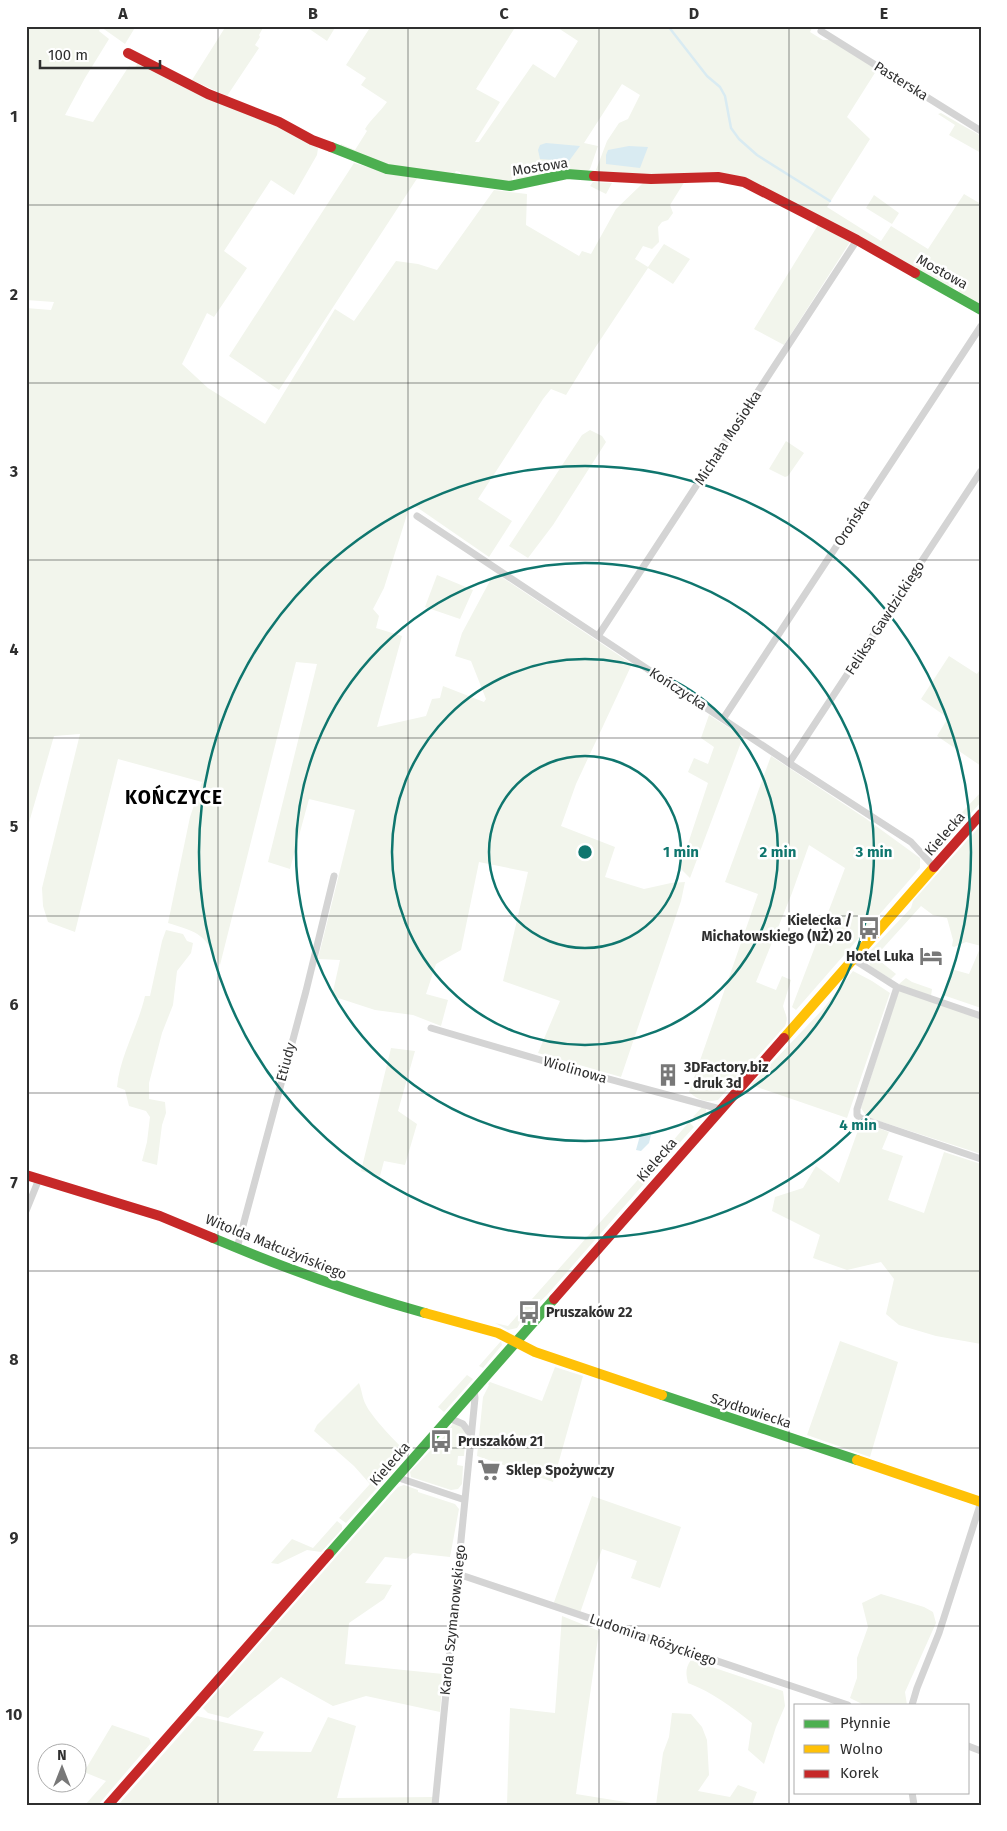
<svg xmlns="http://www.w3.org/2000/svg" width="1007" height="1831" font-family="'Fira Sans',sans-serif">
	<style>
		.green { fill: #f2f5ec }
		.water { fill: #d9ebf2 }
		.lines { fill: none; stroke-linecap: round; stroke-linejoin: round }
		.stream { stroke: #d9ebf2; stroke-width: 2.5 }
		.street { stroke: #d4d4d4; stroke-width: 7 }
		.fast { stroke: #4caf50; stroke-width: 10 }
		.slow { stroke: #ffc107; stroke-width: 10 }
		.jam { stroke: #c62828; stroke-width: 10 }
		.grid { fill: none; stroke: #2f2f2f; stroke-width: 1; stroke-opacity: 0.55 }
		.ring { fill: none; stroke: #0f766e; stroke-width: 2.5 }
		.labels { text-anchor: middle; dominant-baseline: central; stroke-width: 5; stroke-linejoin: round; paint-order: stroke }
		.street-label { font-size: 14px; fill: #2f2f2f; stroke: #fff }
		.poi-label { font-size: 14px; font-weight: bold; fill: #2f2f2f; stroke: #fff; text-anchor: start }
		.district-label { font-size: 19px; font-weight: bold; letter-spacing: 1px; fill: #000; stroke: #fff }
		.centre { fill: #0f766e; stroke: #fff; stroke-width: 2.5 }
		.ring-label { font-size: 15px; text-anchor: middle; font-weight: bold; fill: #0f766e; stroke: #fff; stroke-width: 5; stroke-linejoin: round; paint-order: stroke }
		.neatline { fill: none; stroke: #2f2f2f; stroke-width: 2 }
		.grid-label { font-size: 16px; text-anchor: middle; font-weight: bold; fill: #2f2f2f }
	</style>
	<rect width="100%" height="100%" fill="#fff"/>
	<!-- green -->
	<path class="green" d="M26,26H136L125,44L101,27L99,31L109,39L85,78L65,115L93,122L129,66L134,69L138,63L287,131L318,148L317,155L294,195L271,180L224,251L247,268L214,317L207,313L182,364L208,388L265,424L335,309L354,321L396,261L418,264L437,270L494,190L527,194L526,225L579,256L582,251L591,254L616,209L642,184L645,182L685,181L670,205L673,213L668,220L662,222L658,227L659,242L652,249L643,246L635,259L648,267L664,244L690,259L673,284L648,268L593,351L566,395L551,389L543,399L478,499L512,521L489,557L418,508L410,505L384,588L373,609L379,616L376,628L402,636L377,727L426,716L432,699L440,698L443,686L484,702L486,699L471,661L455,656L462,633L492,577L497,574L632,664L576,784L561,826L615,847L605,877L644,889L671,883L685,882L681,901L621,1077L538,1053L560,1001L503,981L528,872L479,862L461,950L436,964L426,994L448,1000L441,1026L413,1015L375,1010L332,996L340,960L318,959L355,810L309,799L290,869L268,862L317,664L296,662L220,965C204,934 201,933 168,923L190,817L202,782L118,759L75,932L48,922L43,906L42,888L80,734L54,736L26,833V308L51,310L54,302L26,300Z
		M226,26H264L259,35L260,37L255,45L259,48L227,96L192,80Z
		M305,26H336L327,41Z
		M371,26H516L476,89L500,102L475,142H479L533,64L555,78L578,41L555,26H813L810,32L823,40H831L878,68L847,117L870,139L827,207L881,241L891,226L928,249L964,194L981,204V306L958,291L961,287L956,284L952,289L756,183L599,172L596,170L607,141L619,123L628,119L640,95L622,84L584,143L598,146L590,169L586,172L518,183L516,178H512V183L461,174L460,172L456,171L454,174L389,167L339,147L341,144L355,150L367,131L365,129C372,118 380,112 387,102L361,85L366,78L346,65Z
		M941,113L981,136V153L949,135L955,125L938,114Z
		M354,163L395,175L418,177L279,390L229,356Z
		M593,182L612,183L606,194L590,186Z
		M874,195L899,213L892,224L866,208Z
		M818,225L850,242L784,345L754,329Z
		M590,430L602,436L606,442L553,525L528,558L509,546L582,435Z
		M786,441L804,453L788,476L785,477L769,469Z
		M437,575L473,590L460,619L425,607Z
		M949,656L977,674L981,668V766L937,736L948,718L921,699Z
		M709,715L743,737L690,878L680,868L708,783L688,772L694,758L708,764L714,747L701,738Z
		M771,756L865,818L920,858V868L796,1010L792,1007L845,868L809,845L792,893L756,982L776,990L782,976L791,980L783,1006C785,1014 789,1017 785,1026L718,1100C706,1103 698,1100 689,1092L758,894L725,882Z
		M981,792V802L958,828L950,825Z
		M981,825V946L966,942L954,947L952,946L953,940L947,918L933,915L921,906L875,957L896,974L891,979L870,966L868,956L870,951L911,908L913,901Z
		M166,930L183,934L187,941L193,943L191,953L177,971L173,1005L162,1033L149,1083V1099L165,1102L166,1113L162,1125L157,1165L142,1161L147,1142L150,1117L146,1111L129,1106L125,1090L117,1087C120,1055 138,1027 145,996H150L162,941Z
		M981,946V1008L943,995L951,969L969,974Z
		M853,971L872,981L890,993L847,1118L751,1085L823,1009Z
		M906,978L912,982L932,989L931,996L900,985L899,984Z
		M899,990L981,1019V1154L867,1117L861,1108Z
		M391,1048L415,1051L398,1111L417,1124L405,1165L384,1161L380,1176L361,1171Z
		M702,1107L706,1109V1113L699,1121L693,1117Z
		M689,1122L694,1127L672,1151L669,1152L665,1150Z
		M861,1122L889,1132L882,1149L903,1156L888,1200L924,1213L944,1152L981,1164V1344L936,1336L899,1325L886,1314L894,1279L881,1262L847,1270L813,1258L820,1235L772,1211L775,1197L803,1188L816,1166L839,1183Z
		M659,1156L663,1158L662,1163L547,1295L531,1310L529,1309L517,1328L508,1330L495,1323L508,1326Z
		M501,1341L502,1345L483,1368L479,1366Z
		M840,1341L898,1362L870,1457L807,1435Z
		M555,1367L583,1376L553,1482L477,1456L483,1397L489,1385L488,1384L490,1382L542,1401Z
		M467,1375L473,1379L444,1412L438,1407Z
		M359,1383C362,1390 362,1398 366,1405C371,1416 398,1445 408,1453L346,1523L339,1518L370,1484L354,1466L314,1431L317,1425Z
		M453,1423L458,1424L466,1432L464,1456H458L457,1465L463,1466L462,1484L458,1489L451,1490L411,1477L410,1472L447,1433Z
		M404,1485L418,1490V1492L455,1504L459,1509L450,1557L413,1553L406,1559L385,1557L365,1583L392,1585L384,1599L349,1623L345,1664L443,1674L440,1712L366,1696L333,1706L281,1677L228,1718L208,1713L203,1708L389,1497L398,1487Z
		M592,1496L681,1527L660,1588L631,1578L637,1561L602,1549L580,1613L553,1605Z
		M337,1521L342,1525V1529L321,1552L307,1550L278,1564L271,1563L292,1539L313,1548Z
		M881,1594L924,1607L933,1612L936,1623L905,1692L907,1705H864L850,1698L857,1678V1658L868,1627L862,1603Z
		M562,1616L599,1631L576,1794L644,1805H507L510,1708L555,1713Z
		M691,1660L783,1691L785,1706L776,1727L764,1764L748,1750L752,1723C732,1707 712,1692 688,1683C686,1674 685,1668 691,1660Z
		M672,1713L691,1714L702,1727L707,1740L709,1775L698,1791L730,1797L738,1785L757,1792L752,1805H656L663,1753L669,1737Z
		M197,1716L264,1732L253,1751L311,1752L328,1717L356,1726L337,1798L433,1797L432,1805H118Z
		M112,1725L149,1738L151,1743L98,1805H85L106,1781L84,1772Z"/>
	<!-- water -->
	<path class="water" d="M546,143L580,146L569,161L540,159L538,150L540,145Z
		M629,146L648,147L640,168L606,164V155L608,150Z
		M641,1132L651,1135L649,1143L641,1151L636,1150Z"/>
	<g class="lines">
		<!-- stream -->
		<path class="stream" d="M668,26L707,76L720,87L725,96L731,128L739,139L757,155L830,201"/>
		<!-- street -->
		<path class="street" d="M821,31L981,131
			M417,516L789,763L911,842L934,867
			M598,636L857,240
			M723,719L981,326
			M789,763L981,471
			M853,959L897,987L981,1016
			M897,987L857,1109V1115L860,1118L981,1159
			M431,1028L568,1068L720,1109
			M26,1211L39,1179
			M237,1248L306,991L334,876
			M449,1418L463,1424L471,1435
			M396,1477L465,1500
			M458,1574L848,1705
			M912,1705L917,1688L939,1633L981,1502
			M968,1746L981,1751
			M912,1792L914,1805
			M435,1805L475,1398L474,1390"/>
		<!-- fast -->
		<path class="fast" d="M331,147L387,169L510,186L567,174L594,176
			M915,273L981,310
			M213,1238C282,1267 352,1293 425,1313
			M662,1395L857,1460
			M329,1554L554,1299"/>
		<!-- slow -->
		<path class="slow" d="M784,1038L934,867
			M425,1313L498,1333L535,1352L662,1395
			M857,1460L981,1502"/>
		<!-- jam -->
		<path class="jam" d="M128,53L208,94L279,122L312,140L331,147
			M594,176L651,179L718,177L744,182L857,240L915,273
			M934,867L981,814
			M26,1175L160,1216L213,1238
			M554,1299L784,1038
			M108,1805L329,1554"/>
	</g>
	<!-- grid -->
	<path class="grid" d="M218,26V1805M408,26V1805M599,26V1805M789,26V1805M26,205H981M26,383H981M26,560H981M26,738H981M26,916H981M26,1093H981M26,1271H981M26,1448H981M26,1626H981"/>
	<!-- distance rings -->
	<g class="ring">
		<circle cx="585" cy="852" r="96"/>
		<circle cx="585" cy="852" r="193"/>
		<circle cx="585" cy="852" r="289"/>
		<circle cx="585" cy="852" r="386"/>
	</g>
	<!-- icons -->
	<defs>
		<symbol id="bus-bare" viewBox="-9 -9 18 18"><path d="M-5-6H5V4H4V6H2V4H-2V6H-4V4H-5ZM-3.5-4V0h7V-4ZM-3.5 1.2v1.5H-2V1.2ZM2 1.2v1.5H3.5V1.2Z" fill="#787878" stroke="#fff" stroke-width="2.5" paint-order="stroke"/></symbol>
		<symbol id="hotel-bare" viewBox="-9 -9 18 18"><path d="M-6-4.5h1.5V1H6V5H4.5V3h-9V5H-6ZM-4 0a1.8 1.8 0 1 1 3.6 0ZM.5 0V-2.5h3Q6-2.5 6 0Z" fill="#787878" stroke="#fff" stroke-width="2.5" paint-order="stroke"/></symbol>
		<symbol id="building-bare" viewBox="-9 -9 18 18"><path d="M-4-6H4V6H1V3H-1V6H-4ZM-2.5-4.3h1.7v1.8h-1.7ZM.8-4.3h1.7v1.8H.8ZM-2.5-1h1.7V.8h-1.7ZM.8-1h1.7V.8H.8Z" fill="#787878" stroke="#fff" stroke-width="2.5" paint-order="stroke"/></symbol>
		<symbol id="supermarket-bare" viewBox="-9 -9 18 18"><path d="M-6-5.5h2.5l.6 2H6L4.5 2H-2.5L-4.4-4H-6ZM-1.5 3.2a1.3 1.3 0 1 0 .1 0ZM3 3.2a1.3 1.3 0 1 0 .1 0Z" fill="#787878" stroke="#fff" stroke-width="2.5" paint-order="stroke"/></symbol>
	</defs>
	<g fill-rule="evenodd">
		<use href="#bus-bare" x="853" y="912" width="32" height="32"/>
		<use href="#hotel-bare" x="915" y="940" width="32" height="32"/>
		<use href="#building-bare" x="652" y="1059" width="32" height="32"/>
		<use href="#bus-bare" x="513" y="1296" width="32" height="32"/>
		<use href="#bus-bare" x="425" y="1425" width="32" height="32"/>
		<use href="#supermarket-bare" x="473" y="1454" width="32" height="32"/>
	</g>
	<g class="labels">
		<!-- street labels -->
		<g class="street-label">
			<text transform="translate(901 81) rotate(32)">Pasterska</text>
			<text transform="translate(540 167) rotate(-9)">Mostowa</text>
			<text transform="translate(942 272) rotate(29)">Mostowa</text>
			<text transform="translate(728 438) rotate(-57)">Michała Mosiołka</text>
			<text transform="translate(852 523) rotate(-57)">Orońska</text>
			<text transform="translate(885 618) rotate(-57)">Feliksa Gawdzickiego</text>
			<text transform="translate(678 689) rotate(33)">Kończycka</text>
			<text transform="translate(945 834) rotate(-49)">Kielecka</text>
			<text transform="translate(286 1062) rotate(-75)">Etiudy</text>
			<text transform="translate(575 1070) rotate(16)">Wiolinowa</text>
			<text transform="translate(657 1160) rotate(-49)">Kielecka</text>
			<text transform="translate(276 1247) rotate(22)">Witolda Małcużyńskiego</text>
			<text transform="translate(751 1411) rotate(18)">Szydłowiecka</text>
			<text transform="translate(390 1464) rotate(-49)">Kielecka</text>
			<text transform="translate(453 1620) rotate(-84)">Karola Szymanowskiego</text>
			<text transform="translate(653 1640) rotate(19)">Ludomira Różyckiego</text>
		</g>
		<!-- poi labels -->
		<g class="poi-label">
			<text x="852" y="920" text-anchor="end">Kielecka /<tspan x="852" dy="16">Michałowskiego (NŻ) 20</tspan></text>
			<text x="914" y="956" text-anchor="end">Hotel Luka</text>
			<text x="684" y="1067">3DFactory.biz<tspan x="684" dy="16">- druk 3d</tspan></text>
			<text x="546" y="1312">Pruszaków 22</text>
			<text x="458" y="1441">Pruszaków 21</text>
			<text x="506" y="1470">Sklep Spożywczy</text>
		</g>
		<!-- district labels -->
		<g class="district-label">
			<text x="174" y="797">KOŃCZYCE</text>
		</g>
	</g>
	<circle cx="585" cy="852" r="8" class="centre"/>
	<g class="ring-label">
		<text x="681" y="857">1 min</text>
		<text x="778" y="857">2 min</text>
		<text x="874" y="857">3 min</text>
		<text x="858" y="1130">4 min</text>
	</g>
	<!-- border -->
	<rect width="1007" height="1831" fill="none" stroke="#ffffff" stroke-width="55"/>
	<!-- legend -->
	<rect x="794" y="1704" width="175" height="90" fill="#ffffff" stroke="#acacac"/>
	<rect x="804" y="1720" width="25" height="8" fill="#4caf50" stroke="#acacac"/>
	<text x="840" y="1728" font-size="15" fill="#2f2f2f">Płynnie</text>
	<rect x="804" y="1745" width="25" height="8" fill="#ffc107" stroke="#acacac"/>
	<text x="840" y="1754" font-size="15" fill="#2f2f2f">Wolno</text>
	<rect x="804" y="1770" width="25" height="8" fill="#c62828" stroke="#acacac"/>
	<text x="840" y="1778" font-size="15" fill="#2f2f2f">Korek</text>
	<!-- north arrow -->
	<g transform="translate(62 1768)"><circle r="24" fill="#ffffff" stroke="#acacac"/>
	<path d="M0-4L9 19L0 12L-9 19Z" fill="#787878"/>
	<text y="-8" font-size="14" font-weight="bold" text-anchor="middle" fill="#2f2f2f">N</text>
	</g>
	<!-- scale -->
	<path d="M40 60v8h120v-8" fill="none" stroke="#2f2f2f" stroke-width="2.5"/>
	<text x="48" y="60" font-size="15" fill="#2f2f2f" stroke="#ffffff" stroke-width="4" paint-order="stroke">100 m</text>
	<rect x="28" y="28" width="952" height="1776" class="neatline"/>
	<g class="grid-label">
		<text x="123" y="19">A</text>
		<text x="313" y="19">B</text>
		<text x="504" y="19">C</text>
		<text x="694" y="19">D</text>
		<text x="884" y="19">E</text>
		<text x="14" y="122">1</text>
		<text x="14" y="300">2</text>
		<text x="14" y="477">3</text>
		<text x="14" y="655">4</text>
		<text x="14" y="832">5</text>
		<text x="14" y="1010">6</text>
		<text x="14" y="1188">7</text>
		<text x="14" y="1365">8</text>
		<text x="14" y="1543">9</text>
		<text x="14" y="1720">10</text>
	</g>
</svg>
